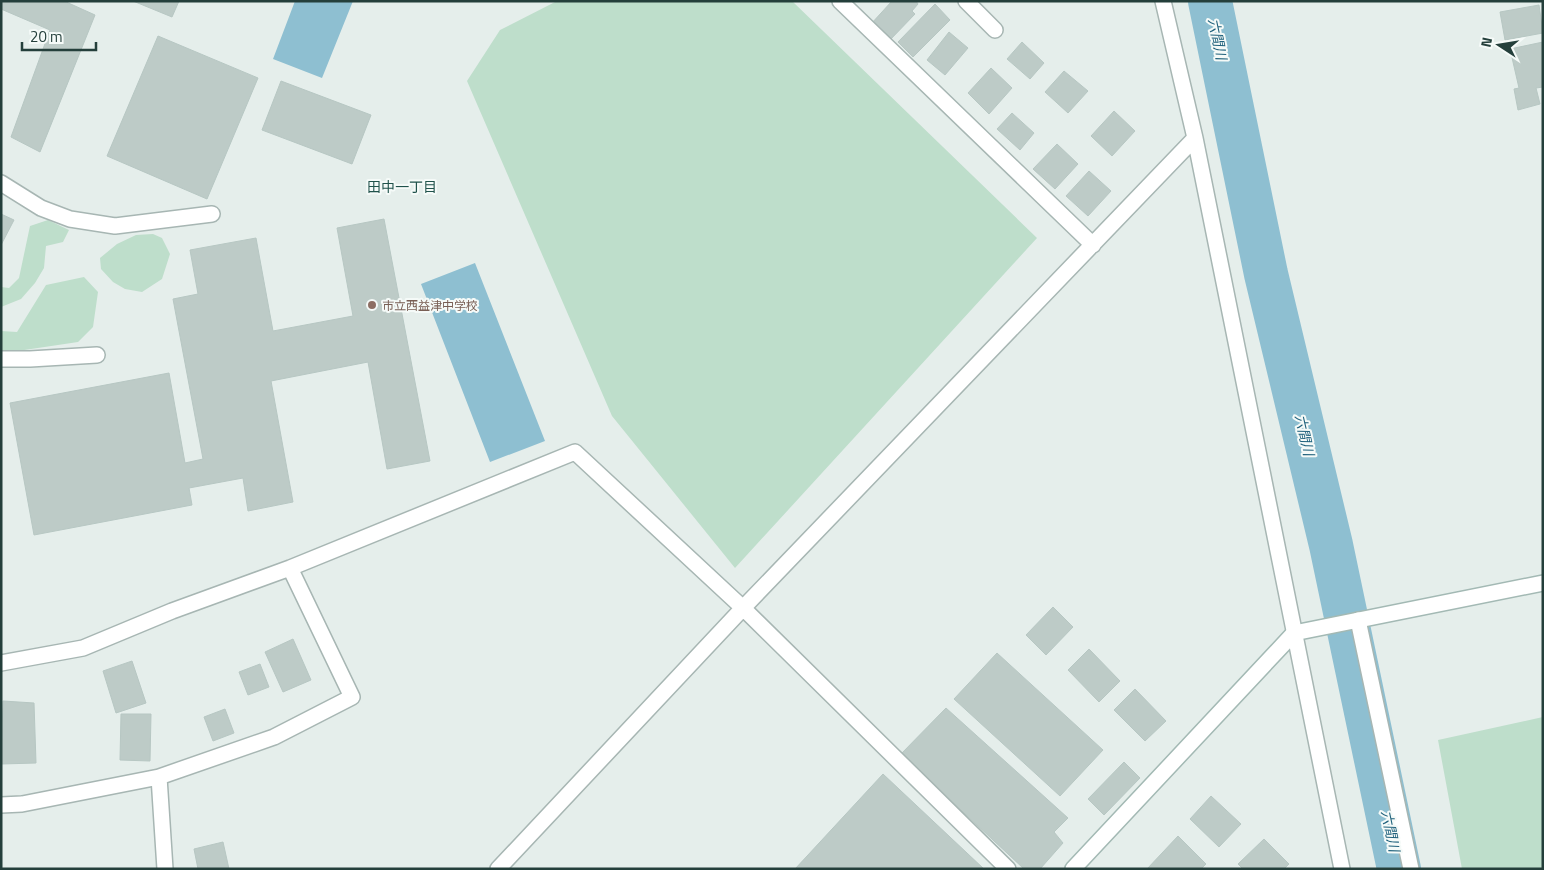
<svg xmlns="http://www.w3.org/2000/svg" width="1544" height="870" font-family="'Titillium Web','Noto Sans JP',sans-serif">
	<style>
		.green { fill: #bedecb }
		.water { fill: #8ebfd1 }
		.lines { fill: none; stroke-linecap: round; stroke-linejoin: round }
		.river { stroke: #8ebfd1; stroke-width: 44 }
		.building { fill: #bdcbc7; stroke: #b7c7c3 }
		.street-casing { stroke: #a7b6b3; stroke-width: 18 }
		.secondary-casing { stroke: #a3b9b4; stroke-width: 18 }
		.street { stroke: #fff; stroke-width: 15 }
		.secondary { stroke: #fff; stroke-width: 15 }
		.education-dot { fill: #8d6e63; stroke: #f5faf8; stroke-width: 2 }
		.labels { text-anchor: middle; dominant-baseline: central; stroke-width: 4; stroke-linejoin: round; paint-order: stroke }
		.education-label { font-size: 12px; fill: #785e54; stroke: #f5faf8; text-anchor: start }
		.water-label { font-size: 14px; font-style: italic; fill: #1e607b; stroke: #f5faf8 }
		.neighbourhood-label { font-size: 14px; fill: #20524b; stroke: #f5faf8 }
	</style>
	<rect width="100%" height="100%" fill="#e5eeeb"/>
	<!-- green -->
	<path class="green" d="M557,1H792L1037,238L735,568L612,416L467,81L500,30Z
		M48,220L69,230L63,242L46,246L44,268L35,283L21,299L1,307V287L9,288L19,278L30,226Z
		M153,234L162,238L170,254L162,279L142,292L125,289L113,282L101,269L100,258L117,244L136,235Z
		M84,277L98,292L93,327L78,342L11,352H1V331L17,332L46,285Z
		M1543,717V869H1462L1438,740Z"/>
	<!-- water -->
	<path class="water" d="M295,1H353L322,78L273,59Z
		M475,263L545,441L490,462L421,284Z"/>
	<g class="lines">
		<!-- river -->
		<path class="river" d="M1210,1L1266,274L1331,545L1399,869"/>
	</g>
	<!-- building -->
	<path class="building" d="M1,1H64L95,15L40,152L11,137L50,30L1,9Z
		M133,1H179L172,17Z
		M892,1H916L918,4L912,11L915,14L889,41L871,24Z
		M935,4L950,20L913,57L898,42Z
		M1539,5L1543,33L1505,40L1500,12Z
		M949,32L968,48L945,75L927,60Z
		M158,36L258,78L207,199L107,156Z
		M1022,42L1044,63L1030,79L1007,59Z
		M1543,42V87L1536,88L1540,104L1518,110L1514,89L1519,88L1510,49Z
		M991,68L1012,88L989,114L968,93Z
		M1064,71L1088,91L1068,113L1045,92Z
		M281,81L371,115L352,164L262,130Z
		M1114,111L1135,131L1112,156L1091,136Z
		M1012,113L1034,133L1020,150L997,129Z
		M1057,144L1078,164L1055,189L1033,169Z
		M1089,171L1111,191L1088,216L1066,196Z
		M1,214L14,220L1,245Z
		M384,219L430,461L387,469L368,362L271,381L293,502L248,511L243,478L189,488L192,505L34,535L10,403L169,373L185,463L203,459L173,299L198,294L190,250L256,238L273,331L353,316L337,228Z
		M1053,607L1073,627L1046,655L1026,635Z
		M293,639L311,680L283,692L265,652Z
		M1089,649L1120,681L1099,702L1068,670Z
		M997,653L1103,750L1060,796L954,699Z
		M132,661L146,703L116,713L103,671Z
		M260,664L269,687L248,695L239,672Z
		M1135,689L1166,721L1145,741L1114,710Z
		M3,701L34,703L36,763L1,764Z
		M946,708L1068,818L1054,832L1063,843L1040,869H1024L901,754Z
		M225,709L234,733L213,741L204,717Z
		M121,714H151L150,761L120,760Z
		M1124,762L1140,778L1104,815L1088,799Z
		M883,774L984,869H795Z
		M1211,796L1241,824L1219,847L1190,819Z
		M1178,836L1206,864L1201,869H1147Z
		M1264,839L1289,864L1284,869H1243L1238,864Z
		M223,842L229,869H198L194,849Z"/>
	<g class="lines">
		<defs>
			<path id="street" d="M840,1L1093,245
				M966,1L995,30
				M1163,1L1195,138L1342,869
				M1,183L41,208L70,219L115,226L212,214
				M1,359H30L97,355
				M1358,620L1411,869
				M1,663L83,648L172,611L290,568L575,452L743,608L1008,869
				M159,777L165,869
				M1,805L22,804L159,777L274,737L352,697L290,568
				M498,869L743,608L1195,138"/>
			<path id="secondary" d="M1073,869L1294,633L1543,583"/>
		</defs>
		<!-- street casing -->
		<use href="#street" class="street-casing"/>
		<!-- secondary casing -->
		<use href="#secondary" class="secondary-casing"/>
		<!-- street -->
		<use href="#street" class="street"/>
		<!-- secondary -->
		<use href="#secondary" class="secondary"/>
	</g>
	<!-- markers -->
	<circle class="education-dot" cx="372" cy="305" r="5"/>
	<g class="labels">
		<!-- education labels -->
		<g class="education-label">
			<text x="382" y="305">市立西益津中学校</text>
		</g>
		<!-- water labels -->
		<g class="water-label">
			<text transform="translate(1218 39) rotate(78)">六間川</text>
			<text transform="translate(1305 435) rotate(77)">六間川</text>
			<text transform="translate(1391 831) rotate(78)">六間川</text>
		</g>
		<!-- neighbourhood labels -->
		<g class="neighbourhood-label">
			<text x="402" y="186">田中一丁目</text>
		</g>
	</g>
	<!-- border -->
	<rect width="1544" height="870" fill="none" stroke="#243f3b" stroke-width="5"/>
	<!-- north arrow -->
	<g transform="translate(1499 45) rotate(282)" stroke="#f5faf8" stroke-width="4" paint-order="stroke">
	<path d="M0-4L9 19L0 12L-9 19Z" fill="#243f3b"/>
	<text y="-8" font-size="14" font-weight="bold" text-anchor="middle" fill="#243f3b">N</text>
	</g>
	<!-- scale -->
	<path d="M22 42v8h74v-8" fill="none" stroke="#243f3b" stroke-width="2.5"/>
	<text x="30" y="42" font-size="15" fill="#243f3b" stroke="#f5faf8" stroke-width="4" paint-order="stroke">20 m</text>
</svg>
